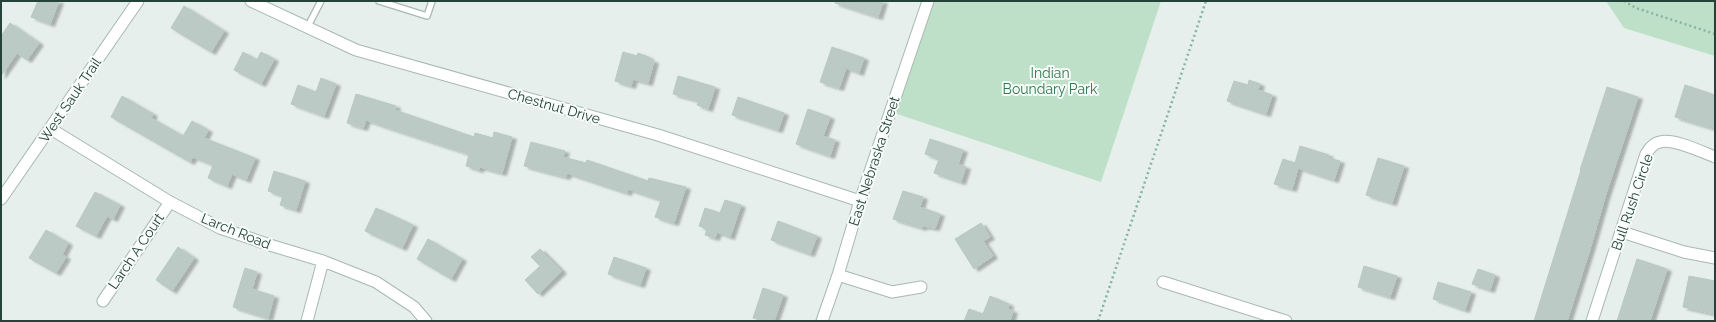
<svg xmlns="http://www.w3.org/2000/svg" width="1716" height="322" font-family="Raleway,sans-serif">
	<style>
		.green { fill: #bfe0c8 }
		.building { fill: #bbcac4; stroke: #b8c9c2; filter: url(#shadow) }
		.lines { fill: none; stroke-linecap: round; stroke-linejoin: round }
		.service-casing { stroke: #a8b8b2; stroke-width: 8 }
		.minor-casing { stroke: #a8b8b2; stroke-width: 13 }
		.path { stroke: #86b3a5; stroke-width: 2.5; stroke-dasharray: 2 3; stroke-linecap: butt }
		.service { stroke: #fff; stroke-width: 5.5 }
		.minor { stroke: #fff; stroke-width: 11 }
		.labels { text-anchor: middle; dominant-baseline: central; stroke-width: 4; stroke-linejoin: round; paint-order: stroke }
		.park-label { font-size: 14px; fill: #2d7a4b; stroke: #f7fbf9 }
		.street-label { font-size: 14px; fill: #24423a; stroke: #f7fbf9 }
	</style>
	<defs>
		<filter id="shadow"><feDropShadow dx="4.5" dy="2.5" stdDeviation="1" flood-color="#0004"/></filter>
	</defs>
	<rect width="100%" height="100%" fill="#e6efeb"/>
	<!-- green -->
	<path class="green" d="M932,1H1161L1101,182L894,113Z
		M1606,1H1715V56L1624,28Z"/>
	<!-- building -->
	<path class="building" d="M38,1H59L50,24L31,17Z
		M835,1H883L878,17L835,3Z
		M184,6L224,31L211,52L171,28Z
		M10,23L39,43L27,60L17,53L1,76V36Z
		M832,47L864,58L859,73L846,68L839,88L820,82Z
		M243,52L257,60L261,52L274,59L261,84L234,70Z
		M623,52L637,56L638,53L649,57L648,59L654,61L648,83L633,79L631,86L615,81Z
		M678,76L715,87L708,109L697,105L699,101L673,94Z
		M321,78L336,84L324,116L291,104L298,85L316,92Z
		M1249,80L1260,84L1258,90L1272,95L1266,114L1227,101L1234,81L1248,85Z
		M1685,85L1715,95V129L1675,117Z
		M1607,87L1638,97L1605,197L1590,249L1567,321H1534L1581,170H1580Z
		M356,94L396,106L395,110L474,137L475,133L493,138L494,132L512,137L502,173L480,167L479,170L466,166L469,154L389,128L366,120L363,128L347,123Z
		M122,96L153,114L151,118L183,136L192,121L208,130L204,138L255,158L246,180L232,174L227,186L208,178L213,165L193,157L190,162L111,117Z
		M738,97L784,113L778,130L732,115Z
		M808,109L830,117L823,136L835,140L830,156L796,144Z
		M930,139L963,150L958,164L966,167L961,182L934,173L939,159L925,154Z
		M531,142L565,151L563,157L586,163L587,160L648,181L649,178L686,187L674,223L655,217L661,200L628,189L627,193L567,173L566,177L524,166Z
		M1300,146L1329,155L1328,158L1340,161L1334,180L1298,168L1292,189L1274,184L1283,159L1295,163Z
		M1378,158L1404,166L1392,203L1366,195Z
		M274,171L305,181L296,210L280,205L283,196L268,191Z
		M903,191L923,197L920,207L940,214L935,228L923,226L922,228L893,219Z
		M95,192L120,205L113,219L107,216L96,236L76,226Z
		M725,200L741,205L730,237L717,232L715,238L705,235L707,229L699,226L705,208L720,213Z
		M376,208L413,225L402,248L365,231Z
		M778,221L817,236L810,254L771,240Z
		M981,223L990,237L983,241L993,256L974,269L955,239Z
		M46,230L68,243L62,255L66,257L56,273L29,258Z
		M428,239L462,259L451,279L417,259Z
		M178,247L194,258L172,291L156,280Z
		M540,249L562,271L538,294L525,280L540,266L531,257Z
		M614,257L646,268L640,285L608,274Z
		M1637,259L1667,269L1650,321H1617Z
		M1364,266L1397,276L1390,297L1358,287Z
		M245,268L257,272L252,289L274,296L268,318L233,307Z
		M1478,269L1495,275L1490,290L1472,284Z
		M1689,276L1715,281V314L1683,307Z
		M1438,282L1471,292L1465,310L1433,299Z
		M763,288L783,295L774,321H763L753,318Z
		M990,296L1009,304L1008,309L1013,311L1010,321H964L969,309L983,314Z"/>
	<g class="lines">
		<defs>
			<path id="service" d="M379,1L427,16L432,1
				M307,28L321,1"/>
			<path id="minor" d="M251,1L356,50L658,135L860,201
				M51,129L170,202L220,228L273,246L323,261L376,282L414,307L426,321
				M1,199L138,1
				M1622,232L1684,252L1715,258
				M838,275L892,292L921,287
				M1163,282L1286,321
				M103,301L170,202
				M307,321L323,261
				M822,321L838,275L860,201L928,1
				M1592,321L1646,154C1649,149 1653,143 1660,142C1673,138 1702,152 1715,157"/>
		</defs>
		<!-- service casing -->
		<use href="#service" class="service-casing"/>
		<!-- minor casing -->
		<use href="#minor" class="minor-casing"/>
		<!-- path -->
		<path class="path" d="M1624,1L1636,8L1715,34
			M1098,321L1206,1"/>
		<!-- service -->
		<use href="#service" class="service"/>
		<!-- minor -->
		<use href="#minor" class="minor"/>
	</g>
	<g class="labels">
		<!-- park labels -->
		<g class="park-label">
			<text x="1050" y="73">Indian<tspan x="1050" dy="16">Boundary Park</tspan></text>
		</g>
		<!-- street labels -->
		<g class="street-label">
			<text transform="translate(70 100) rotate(-56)">West Sauk Trail</text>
			<text transform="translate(554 106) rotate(16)">Chestnut Drive</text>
			<text transform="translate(874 161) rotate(-72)">East Nebraska Street</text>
			<text transform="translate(1632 202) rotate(-71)">Bull Rush Circle</text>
			<text transform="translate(236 231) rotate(22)">Larch Road</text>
			<text transform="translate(136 251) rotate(-56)">Larch A Court</text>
		</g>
	</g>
	<!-- border -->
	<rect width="1716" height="322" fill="none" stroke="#24423a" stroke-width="4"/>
</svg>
